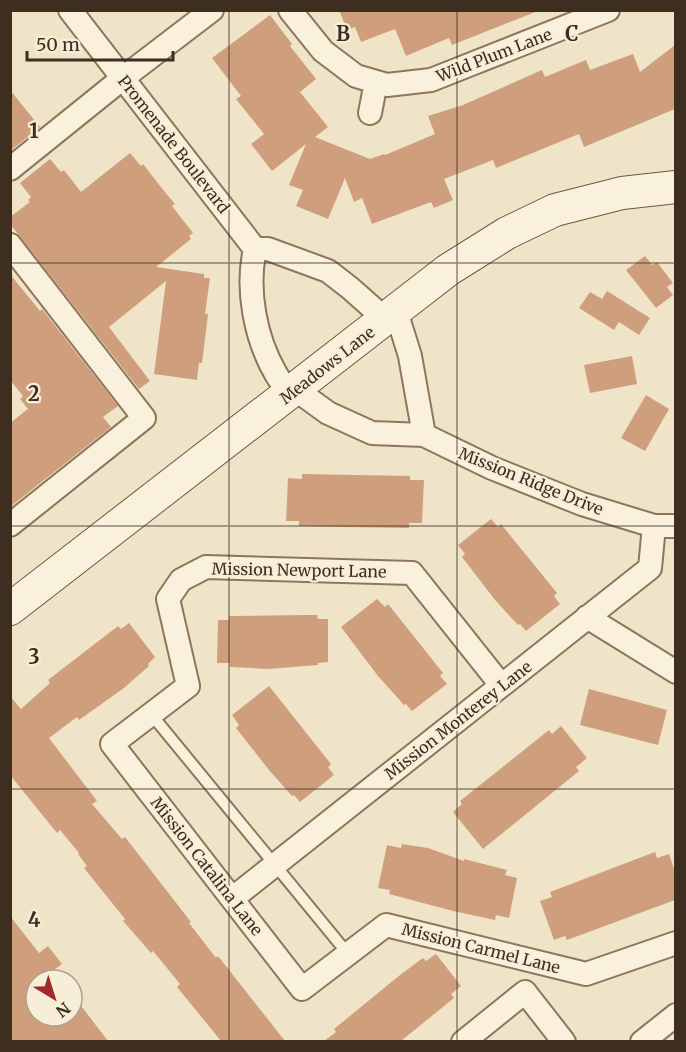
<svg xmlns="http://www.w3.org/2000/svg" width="686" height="1052" font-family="Merriweather,serif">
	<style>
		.building { fill: #cf9f7d }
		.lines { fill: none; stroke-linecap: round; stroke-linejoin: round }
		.lane-casing { stroke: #8d765c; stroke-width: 14 }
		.street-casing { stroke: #8d765c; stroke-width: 26 }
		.secondary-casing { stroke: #6f573f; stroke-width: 34 }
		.lane { stroke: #faf1dc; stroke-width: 10 }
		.street { stroke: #faf1dc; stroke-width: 22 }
		.secondary { stroke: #faf1dc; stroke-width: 32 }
		.grid { fill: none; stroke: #3d2e20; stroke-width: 1.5; stroke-opacity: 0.55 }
		.labels { text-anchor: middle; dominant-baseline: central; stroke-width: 4.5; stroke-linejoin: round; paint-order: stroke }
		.street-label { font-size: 16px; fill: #3d2e20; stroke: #f7eed8 }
		.grid-label { font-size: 20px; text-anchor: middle; font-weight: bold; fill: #3d2e20; stroke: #f7eed8; stroke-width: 4.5; stroke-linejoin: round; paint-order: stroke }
	</style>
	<rect width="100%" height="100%" fill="#f0e4c8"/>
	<!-- building -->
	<path class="building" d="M339,10H537L538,11L452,45L449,38L406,56L395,29L361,42L355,27L347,30Z
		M270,15L292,44L290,46L316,79L300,92L328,127L315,137L370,159L384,154L385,155L435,134L428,116L463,105L542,70L545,77L586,60L590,70L633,54L640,72L675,45V109L584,147L579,134L496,168L493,160L444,179L453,200L434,208L431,202L372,224L362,198L354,202L345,178L328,219L296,206L303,190L289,185L306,144L272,171L251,144L264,134L236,99L241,96L212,58Z
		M10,90L40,127L10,151Z
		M130,153L141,166L143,164L164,191L175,204L172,206L193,233L189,236L191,239L156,267L204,274V278H210L205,314H208L202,363H199L197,380L154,374L166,281L109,327L150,381L139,389L10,224V217L30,202L28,200L31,197L20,183L50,159L61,172L64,170L81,192Z
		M645,256L652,265L657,262L673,283L667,287L673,295L656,308L626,270Z
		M10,274L40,311L42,309L118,406L103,417L111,427L10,507V423L28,409L20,399L23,396L10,380Z
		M607,291L650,318L639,335L619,322L614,330L579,308L590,292L602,299Z
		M632,356L637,384L590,393L584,365Z
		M646,395L669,409L645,451L621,438Z
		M302,474L410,476V480H424L422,523H409V528L342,527L299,526V521H286L288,478L302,479Z
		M491,519L498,527L501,524L557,593L554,596L560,604L526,631L520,624L518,625L495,600L462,557L465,554L458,545Z
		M377,599L385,607L388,604L443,673L440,676L447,684L412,711L406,704L404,705L378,676L341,627Z
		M305,615H317L318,619H328V662L318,663V665L268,669L230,667V663H217L218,620H229V616Z
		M129,623L155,657L148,664L149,666L124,688L79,720L77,717L49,738L97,801L92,804L122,839L125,837L191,922L189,923L216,958L218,956L285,1041H221L177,987L180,984L153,951L151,953L123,921L125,919L84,868L87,866L78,854L79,853L60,830L57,833L10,775V696L21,709L50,683L48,680L118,626L121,629Z
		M269,686L331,764L328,767L334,775L300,802L294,795L292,796L269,770L236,728L239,725L232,715Z
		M589,689L667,710L658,745L580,725Z
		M561,726L587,758L576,767L579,771L483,849L453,812L462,804L460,801L549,730L552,734Z
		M402,844L428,848L464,861V859L507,870L505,875L517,878L509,918L496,915L495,920L453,911L389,894L390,890L378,888L387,845L401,848Z
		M655,852L657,858L669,854L675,872V900L567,940L565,936L554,940L540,901L552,897L550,892Z
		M10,916L39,953L48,946L62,964L54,970L61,980H36V1016H72V994L108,1041H10Z
		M436,954L461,986L451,994L454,998L401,1041H324L336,1032L334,1029L400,975L423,958L426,961Z"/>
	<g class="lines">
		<defs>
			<path id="lane" d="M151,714L348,954"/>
			<path id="street" d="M70,10L255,249
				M290,10L323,51L356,76L387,85L431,80L608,10
				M370,113L376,82
				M10,169L123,78L212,10
				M10,245L144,418L10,525
				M255,249C246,289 255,338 276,374C280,381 285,387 290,393
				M255,249H268L328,271L350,288L385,319
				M396,311L410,356L424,435
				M295,389L328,413L372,433L424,435L492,468L582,504L654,526H676
				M587,617L676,672
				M501,685L412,573L206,567L181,580L168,599L188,686L112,744L302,989L386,925L586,974L676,943
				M233,898L650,568L654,526
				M463,1042L525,992L564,1042
				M642,1042L676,1015"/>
			<path id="secondary" d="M10,609L448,270L507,233L555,210L622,193L676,187"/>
		</defs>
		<!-- lane casing -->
		<use href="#lane" class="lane-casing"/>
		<!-- street casing -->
		<use href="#street" class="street-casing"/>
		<!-- secondary casing -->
		<use href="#secondary" class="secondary-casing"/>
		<!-- lane -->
		<use href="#lane" class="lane"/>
		<!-- street -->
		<use href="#street" class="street"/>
		<!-- secondary -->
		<use href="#secondary" class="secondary"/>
	</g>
	<!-- grid -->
	<path class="grid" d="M229,10V1042M457,10V1042M10,263H676M10,526H676M10,789H676"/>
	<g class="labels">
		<!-- street labels -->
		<g class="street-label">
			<text transform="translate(494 55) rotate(-21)">Wild Plum Lane</text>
			<text transform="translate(174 144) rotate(52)">Promenade Boulevard</text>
			<text transform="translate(327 365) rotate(-38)">Meadows Lane</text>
			<text transform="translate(531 481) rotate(22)">Mission Ridge Drive</text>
			<text transform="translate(299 570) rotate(1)">Mission Newport Lane</text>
			<text transform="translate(458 720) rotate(-38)">Mission Monterey Lane</text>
			<text transform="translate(207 866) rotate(52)">Mission Catalina Lane</text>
			<text transform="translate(481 948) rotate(14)">Mission Carmel Lane</text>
		</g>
	</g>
	<g class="grid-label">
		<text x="343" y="41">B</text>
		<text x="572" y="41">C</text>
		<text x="34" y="138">1</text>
		<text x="34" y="401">2</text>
		<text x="34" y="664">3</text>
		<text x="34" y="927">4</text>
	</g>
	<!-- border -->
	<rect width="686" height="1052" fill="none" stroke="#3d2e20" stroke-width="24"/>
	<!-- north arrow -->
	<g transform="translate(54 998) rotate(142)"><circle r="28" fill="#f7eed8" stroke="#ada18e" stroke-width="1.5"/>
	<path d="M0-4.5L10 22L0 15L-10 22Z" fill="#9e2a2b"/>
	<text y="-9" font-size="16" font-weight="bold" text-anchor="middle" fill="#3d2e20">N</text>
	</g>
	<!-- scale -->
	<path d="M27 51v9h146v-9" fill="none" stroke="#3d2e20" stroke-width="3"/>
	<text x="36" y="51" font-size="18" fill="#3d2e20" stroke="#f7eed8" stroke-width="4.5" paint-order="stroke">50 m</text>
</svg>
